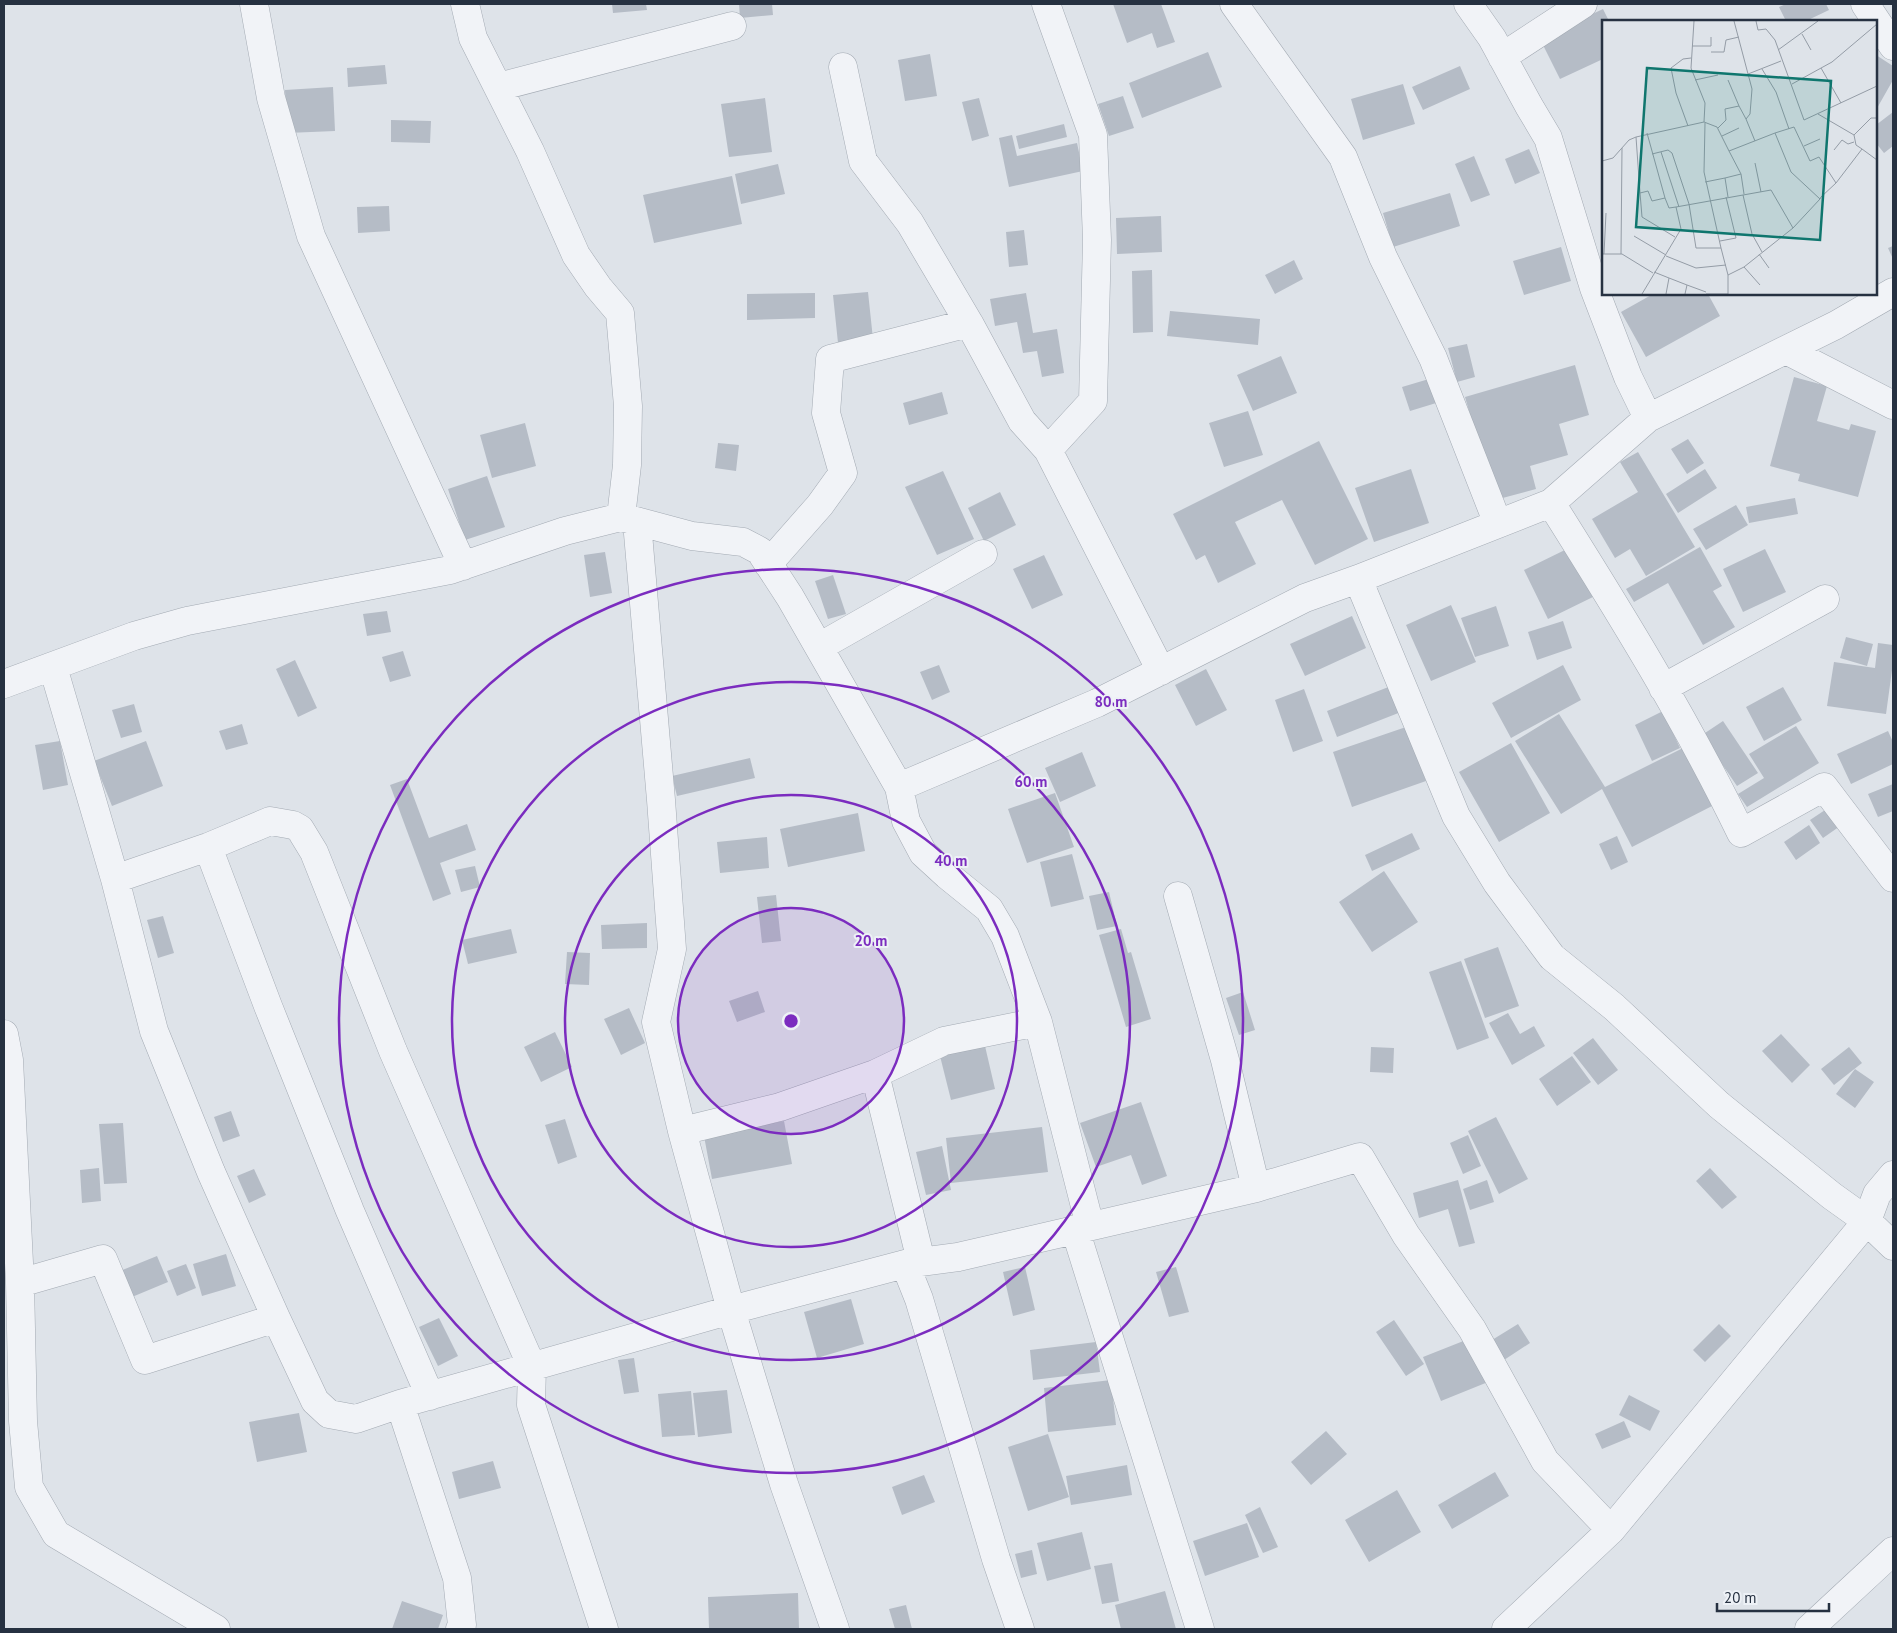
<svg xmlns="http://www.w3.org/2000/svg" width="1897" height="1633" font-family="'PT Sans',sans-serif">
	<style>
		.building { fill: #b5bcc6 }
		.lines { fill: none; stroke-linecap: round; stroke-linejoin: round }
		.minor-casing { stroke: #a3aab3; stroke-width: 29 }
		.minor { stroke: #f1f3f7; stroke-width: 28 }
		.ring { fill: none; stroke: #7b2cbf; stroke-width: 2.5 }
		.inset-road { fill: none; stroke: #949ca6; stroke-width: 1 }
		.view { fill: #0f766e; fill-opacity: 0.15; stroke: #0f766e; stroke-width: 2.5 }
		.inset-edge { fill: none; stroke: #263141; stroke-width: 2.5 }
		.centre { fill: #7b2cbf; stroke: #edf1f6; stroke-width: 2.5 }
		.ring-label { font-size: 15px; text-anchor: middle; font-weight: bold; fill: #7b2cbf; stroke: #edf1f6; stroke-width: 4; stroke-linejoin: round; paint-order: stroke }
	</style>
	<rect width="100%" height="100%" fill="#dee3e9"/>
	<!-- building -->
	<path class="building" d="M612,4H646L647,10L613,13Z
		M739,4H772L773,15L740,18Z
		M1113,4H1161L1175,42L1157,48L1152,33L1127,43Z
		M1786,4H1826L1829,10L1806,21H1786L1779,7Z
		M1603,9L1609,21H1603V59L1560,79L1540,39Z
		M1208,52L1222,87L1142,118L1129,83Z
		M930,54L937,96L905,101L898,60Z
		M1876,55L1893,66V80L1876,110Z
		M385,65L387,84L348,87L347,68Z
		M1460,66L1470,89L1423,110L1412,87Z
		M1403,84L1415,124L1363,140L1351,99Z
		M333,87L335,131L287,133L285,90Z
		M1123,96L1134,128L1109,136L1098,104Z
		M765,98L772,152L729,157L721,104Z
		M979,98L989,136L972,141L962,102Z
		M1893,112V146L1884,153L1876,143V125Z
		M391,120L431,121L430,143L391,142Z
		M1064,124L1067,137L1019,149L1016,136Z
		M1012,135L1017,156L1077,143L1083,171L1009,187L999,138Z
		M1529,149L1540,173L1515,184L1505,159Z
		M1474,156L1490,195L1471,202L1455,164Z
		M778,164L785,194L741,204L735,174Z
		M732,176L742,224L654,243L643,195Z
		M1450,193L1460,226L1393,247L1383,213Z
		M389,206L390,231L358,233L357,207Z
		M1161,216L1162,252L1117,254L1116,218Z
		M1024,230L1028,265L1009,267L1006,232Z
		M1893,246V259L1888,248Z
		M1561,247L1571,281L1524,295L1513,261Z
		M1294,260L1303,279L1275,294L1265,275Z
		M1152,270L1153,332L1133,333L1132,271Z
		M868,292L873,339L838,343L833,295Z
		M815,293V318L747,320V294Z
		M1026,293L1033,333L1057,329L1064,373L1042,377L1037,351L1023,353L1017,322L995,326L990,299Z
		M1653,294H1708L1720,316L1646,357L1621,312Z
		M1170,311L1260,319L1258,345L1167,336Z
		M1467,344L1475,377L1457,382L1448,348Z
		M1281,356L1297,393L1253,411L1237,375Z
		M1575,365L1589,415L1559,424L1568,455L1530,466L1536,489L1495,500L1465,397Z
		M1439,376L1446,400L1410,411L1402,387Z
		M1794,377L1827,386L1817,421L1849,430L1851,424L1876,431L1858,497L1798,481L1800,474L1770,466Z
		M942,392L948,414L909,425L903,403Z
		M1248,411L1263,455L1224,467L1209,423Z
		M525,423L536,466L492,478L480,435Z
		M1688,439L1704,463L1687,474L1671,449Z
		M1319,441L1368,539L1315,565L1282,500L1235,522L1256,564L1218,583L1205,555L1196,560L1173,514Z
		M718,443L739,445L736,471L715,468Z
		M1638,452L1695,547L1646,576L1630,549L1615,558L1592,519L1638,492L1620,462Z
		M1411,469L1429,523L1374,542L1355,488Z
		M1705,469L1717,488L1678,513L1666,494Z
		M943,471L974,539L937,555L905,487Z
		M487,476L505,527L465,540L448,489Z
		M1000,492L1016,525L984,541L968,508Z
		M1795,498L1798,514L1749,523L1746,507Z
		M1736,505L1748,525L1706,550L1693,529Z
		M1571,547L1595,596L1548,619L1524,570Z
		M1700,547L1722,586L1713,591L1735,627L1703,645L1668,583L1634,602L1626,589Z
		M1765,549L1786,592L1743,612L1723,569Z
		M605,552L612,593L590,597L584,555Z
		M1044,555L1063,595L1032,609L1013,569Z
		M833,575L846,614L828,619L815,581Z
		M1451,605L1476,662L1431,681L1406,625Z
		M1496,606L1509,646L1475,657L1461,618Z
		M387,611L391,632L367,636L363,614Z
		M1352,616L1366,648L1305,676L1290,644Z
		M1563,621L1572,648L1537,660L1528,632Z
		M1846,637L1873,644L1867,666L1840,658Z
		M1878,643L1893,645V663L1886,714L1827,706L1834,662L1875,668Z
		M403,651L411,676L390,682L382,657Z
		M295,660L317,708L298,717L276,669Z
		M939,665L950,692L932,700L920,672Z
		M1563,665L1581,700L1511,738L1492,703Z
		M1206,669L1227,710L1196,726L1175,685Z
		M1391,686L1401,712L1337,737L1327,711Z
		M1783,687L1802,720L1764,741L1746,707Z
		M1304,689L1323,741L1293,752L1275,700Z
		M134,704L142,732L121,738L112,710Z
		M1663,711L1680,748L1652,761L1635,725Z
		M1559,714L1605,787L1685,747L1714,805L1632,847L1602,789L1561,814L1515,741Z
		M1723,721L1758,773L1737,786L1702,735Z
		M242,724L248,744L226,750L219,731Z
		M1796,726L1819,763L1747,807L1738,794L1764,778L1749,754Z
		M1406,727L1426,781L1352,807L1333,752Z
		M1888,731L1893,742V764L1851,784L1837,754Z
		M60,741L68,785L43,790L35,745Z
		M146,741L163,786L112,806L94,761Z
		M1511,743L1550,813L1499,842L1459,772Z
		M1082,752L1096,786L1060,802L1045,768Z
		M750,758L755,778L677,796L672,776Z
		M407,779L429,838L467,824L476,850L440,863L451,894L433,901L390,785Z
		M1893,784V811L1878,817L1868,794Z
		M1055,793L1074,847L1027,863L1008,809Z
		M1831,806L1843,824L1823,838L1810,820Z
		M858,813L865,851L788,867L780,829Z
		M1809,825L1820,843L1796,860L1784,842Z
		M1412,833L1420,849L1372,871L1365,855Z
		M1617,836L1628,862L1611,870L1599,844Z
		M767,837L769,868L720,873L717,842Z
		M1072,854L1084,899L1051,907L1040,862Z
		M475,866L480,887L461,892L455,870Z
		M1384,871L1418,922L1372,952L1339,902Z
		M1109,892L1117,926L1097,930L1089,896Z
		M776,895L781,941L762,943L757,897Z
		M163,916L174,953L158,958L147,920Z
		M647,923V948L602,949L601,925Z
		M511,929L517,953L468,964L462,940Z
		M1121,929L1128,953L1131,952L1151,1019L1126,1027L1099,935Z
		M1498,947L1519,1006L1485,1018L1464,959Z
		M567,952L590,953L589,985L565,984Z
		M1461,961L1489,1038L1457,1050L1429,972Z
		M758,991L765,1012L737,1022L729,1001Z
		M1243,992L1255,1030L1239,1035L1226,998Z
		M629,1008L645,1043L621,1055L604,1019Z
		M1508,1013L1520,1034L1534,1026L1545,1046L1512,1065L1489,1023Z
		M555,1032L572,1067L541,1082L524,1047Z
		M1781,1034L1810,1065L1792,1083L1762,1051Z
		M1593,1038L1618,1070L1598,1085L1573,1053Z
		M985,1046L995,1089L951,1100L940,1056Z
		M1371,1047L1394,1048L1393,1073L1370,1072Z
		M1849,1047L1862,1063L1834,1085L1821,1069Z
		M1572,1056L1591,1082L1557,1106L1539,1079Z
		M1855,1069L1874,1082L1855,1108L1836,1094Z
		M1141,1102L1167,1176L1142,1185L1131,1155L1096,1167L1080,1123Z
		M231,1111L240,1136L223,1142L214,1117Z
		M1496,1117L1528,1179L1499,1194L1468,1131Z
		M565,1119L577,1157L558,1164L545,1125Z
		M784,1121L792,1164L712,1179L704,1136Z
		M123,1123L127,1183L104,1184L99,1124Z
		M1042,1127L1048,1172L951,1183L946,1138Z
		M1468,1135L1481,1166L1463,1174L1450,1143Z
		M942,1146L951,1190L926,1195L916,1152Z
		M99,1168L101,1201L82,1203L80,1170Z
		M1710,1168L1737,1197L1722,1209L1696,1181Z
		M254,1169L266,1195L249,1203L237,1176Z
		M1458,1180L1475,1243L1459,1247L1448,1209L1419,1218L1413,1193Z
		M1487,1180L1494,1202L1470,1210L1463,1189Z
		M226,1254L236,1286L202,1296L193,1264Z
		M157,1256L168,1282L132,1297L120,1271Z
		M186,1264L196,1288L177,1296L167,1271Z
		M1025,1267L1035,1310L1013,1316L1003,1272Z
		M1176,1267L1189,1312L1169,1317L1156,1272Z
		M851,1299L864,1344L817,1358L804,1312Z
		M439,1318L458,1356L438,1366L419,1327Z
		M1394,1320L1424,1364L1406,1376L1376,1332Z
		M1518,1324L1530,1343L1504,1360L1492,1340Z
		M1719,1324L1731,1336L1705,1362L1693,1350Z
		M1471,1338L1488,1382L1441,1401L1423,1357Z
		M1096,1342L1100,1372L1033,1380L1030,1350Z
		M634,1358L639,1392L624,1394L618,1360Z
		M1111,1380L1116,1425L1048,1432L1044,1388Z
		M727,1390L732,1433L698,1437L693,1393Z
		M691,1391L695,1435L662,1437L658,1394Z
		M1629,1395L1660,1411L1650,1431L1619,1415Z
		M299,1413L307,1452L257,1462L249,1422Z
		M1624,1421L1631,1437L1602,1449L1595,1434Z
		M1326,1431L1347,1454L1311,1485L1291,1462Z
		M1048,1434L1069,1497L1028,1511L1008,1447Z
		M493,1461L501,1488L459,1499L452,1472Z
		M1127,1465L1132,1495L1071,1505L1066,1476Z
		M1495,1472L1509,1496L1452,1529L1438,1505Z
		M924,1475L935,1502L902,1515L892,1487Z
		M1397,1490L1421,1532L1369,1562L1345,1520Z
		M1260,1507L1278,1547L1263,1553L1245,1515Z
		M1247,1523L1259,1557L1205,1576L1193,1541Z
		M1082,1532L1091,1569L1047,1581L1037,1543Z
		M1032,1550L1037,1574L1021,1578L1015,1554Z
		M1112,1563L1119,1601L1102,1604L1094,1566Z
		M1165,1591L1176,1629H1121L1115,1605Z
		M798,1593L799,1629H709L708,1597Z
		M402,1601L443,1615L438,1629H392Z
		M906,1605L912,1629H895L889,1609Z"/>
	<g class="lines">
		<defs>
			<path id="minor" d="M254,4L271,98L311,236L463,566
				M465,4L473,38L530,151L576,255L598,287L620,313L628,406L627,465L621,517
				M1046,4L1093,135L1097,240L1093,401L1048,450L1161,671
				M1234,4L1343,157L1383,257L1433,358L1498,524
				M1468,4L1492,38L1529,106L1548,138L1594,288L1628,377L1648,418L1836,325L1893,292
				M1865,4L1893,46
				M1502,57L1583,4
				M843,67L863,161L910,223L969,323
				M498,87L732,26
				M1786,350L1893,405
				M1551,503L1648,418
				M637,522L661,800L672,949L656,1022L682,1131L731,1310L784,1484L835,1629
				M768,564L820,505L843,473L826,413L830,359L969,323L1022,421L1048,450
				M819,647L983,554
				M53,667L115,879L154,1031L211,1172L276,1318
				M4,684L134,636L187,621L450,570L565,531L621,517L692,536L743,542L760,551L790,597L899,787L1097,703L1305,598L1358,579
				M1663,688L1825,599
				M899,787L906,821L923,853L947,875L989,909L1005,936L1038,1022
				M208,847L268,1006L350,1211L430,1396
				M1893,878L1824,787L1741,833C1686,719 1619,611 1551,503L1358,579L1456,816L1497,883L1552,957L1614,1007L1719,1105L1832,1196L1867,1221L1893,1246
				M115,879L208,847L270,821L293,825L300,829L314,852L393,1051L532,1367L531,1405L604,1629
				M1178,896L1225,1060L1256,1188
				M4,1034L9,1060L20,1283L103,1259L145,1360L276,1318L315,1401L329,1414L356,1419L400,1404
				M875,1074L944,1041L1038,1022L1090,1226
				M682,1131L780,1107L875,1074L921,1261
				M1075,1229L1200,1629
				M905,1264L919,1299L996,1559L1020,1629
				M20,1283L23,1421L29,1487L56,1534L216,1629
				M460,1629L462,1625L457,1578L400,1404L731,1310L905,1264L958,1257L1256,1188L1360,1157L1406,1235L1472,1329L1545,1461L1611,1530L1867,1221L1877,1194L1893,1175
				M1506,1629L1611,1530
				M1809,1629L1893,1551"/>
		</defs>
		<!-- minor casing -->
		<use href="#minor" class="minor-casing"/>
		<!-- minor -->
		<use href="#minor" class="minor"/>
	</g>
	<!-- distance rings -->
	<circle cx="791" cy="1021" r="113" fill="#7b2cbf" fill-opacity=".12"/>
	<g class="ring">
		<circle cx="791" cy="1021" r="113"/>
		<circle cx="791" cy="1021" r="226"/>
		<circle cx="791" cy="1021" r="339"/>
		<circle cx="791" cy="1021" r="452"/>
	</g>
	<!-- overview -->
	<g transform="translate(1602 20)">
		<rect width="275" height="275" fill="#dee3e9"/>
		<path class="inset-road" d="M92,1L89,48L103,83L102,102M132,1L150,69L148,94L144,99L153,121M154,1L156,10L164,9L173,20L202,100L275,66M200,14L209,30M90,26H109V17M176,30L216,1M109,32H122L124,20L137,17M219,48L239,83M160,49L174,72L187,109M146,54L179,41M93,60L116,55M126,60L137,86M190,64L230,42L275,4M216,94L252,115L269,98H275M86,106L74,73L69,48L81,39L89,38M116,108L124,100L123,89L137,86L144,99M45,113L63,178M120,116L137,108M34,117L38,173L46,171L50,181L63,178L67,188L74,187M202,126L218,119M260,129L275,140M232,130L240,120L246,124L252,122M127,131L139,154M59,132L77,187M50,134L66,130L70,133L87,184L94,228H119L102,152L103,103M0,141L11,138L27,120L34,117L102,102L115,107L127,131L173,113M153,143L159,172M123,158L139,154L142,174M103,162L123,158L126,177M234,163L260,129L254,125L252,115M38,173L40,197L73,217M141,175L150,214L160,232M32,216L64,235M118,221L134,218L124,177M119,228L126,255V274M0,234H20L51,253M2,234L4,193M19,234L20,128M157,234L167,248M64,236L94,248L124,245M142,247L158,265M52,252L67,258L64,274M126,255L142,247L191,208M67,258L85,265M40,274L79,209L74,187L169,170L191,208L218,179L219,177L234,163L217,137L208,141L192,107L173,113L189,152L218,179M83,274L85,265L104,272M104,274H126"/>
		<path class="view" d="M45,48L229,61L218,220L34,207Z"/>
		<rect width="275" height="275" class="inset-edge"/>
	</g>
	<circle cx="791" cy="1021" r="8" class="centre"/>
	<g class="ring-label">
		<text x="1111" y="707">80 m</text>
		<text x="1031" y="787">60 m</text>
		<text x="951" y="866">40 m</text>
		<text x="871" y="946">20 m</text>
	</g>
	<!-- border -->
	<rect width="1897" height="1633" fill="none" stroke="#263141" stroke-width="10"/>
	<!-- scale -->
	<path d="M1717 1603v8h112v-8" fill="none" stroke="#263141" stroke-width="2.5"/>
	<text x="1724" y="1603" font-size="15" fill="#263141" stroke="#edf1f6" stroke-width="4" paint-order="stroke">20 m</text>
</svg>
